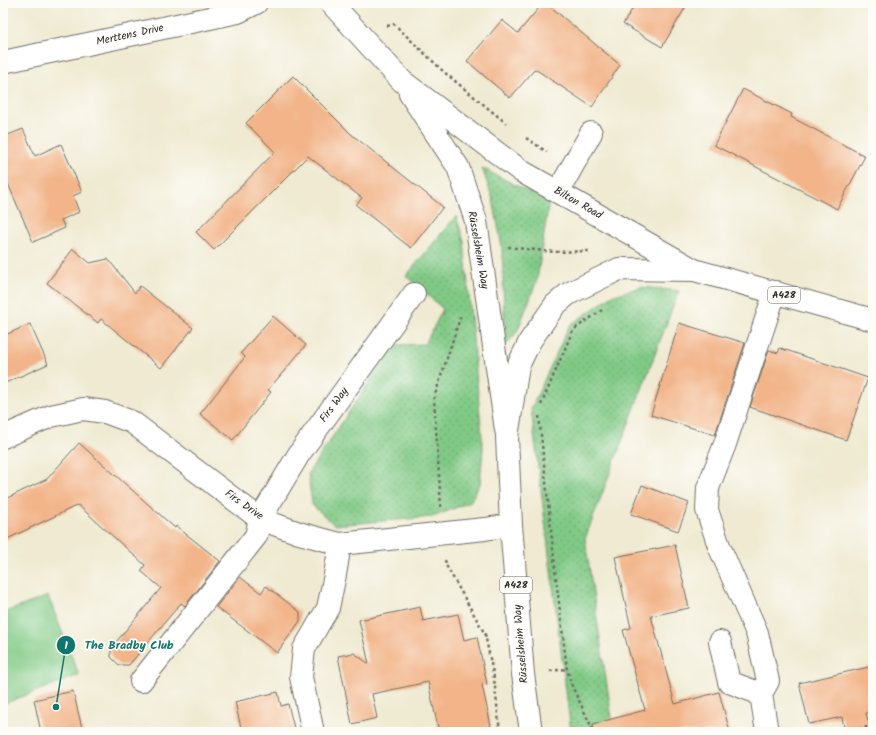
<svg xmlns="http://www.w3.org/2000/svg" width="876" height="735" font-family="Kalam,sans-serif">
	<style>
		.grass { fill: url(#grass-dots); stroke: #567a58 }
		.garden { fill: #81ca86; stroke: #567a58 }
		.building { fill: #f2b488 }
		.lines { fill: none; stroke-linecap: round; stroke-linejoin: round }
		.minor-casing { stroke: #706e65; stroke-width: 24 }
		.major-casing { stroke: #706e65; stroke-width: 24 }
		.highway-casing { stroke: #706e65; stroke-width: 24 }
		.path { stroke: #706e65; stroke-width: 2.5; stroke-dasharray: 3 3; stroke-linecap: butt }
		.minor { stroke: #fff; stroke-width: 22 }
		.major { stroke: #fff; stroke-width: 22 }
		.highway { stroke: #fff; stroke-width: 22 }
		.labels { text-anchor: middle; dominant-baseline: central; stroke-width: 3.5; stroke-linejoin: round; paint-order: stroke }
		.shield { fill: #fdfcf7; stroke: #6a6a68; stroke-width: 1 }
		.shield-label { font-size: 10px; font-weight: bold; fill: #2b2b2b }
		.street-label { font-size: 11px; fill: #2b2b2b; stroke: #fdfcf7 }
		.leader { fill: none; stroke: #0f766e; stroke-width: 1.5 }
		.callout-dot { fill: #0f766e; stroke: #fdfcf7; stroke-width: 1.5 }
		.mark-label { font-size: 12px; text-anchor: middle; font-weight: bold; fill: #fff }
		.callout-label { font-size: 12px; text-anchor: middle; font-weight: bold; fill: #0f766e; stroke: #fdfcf7; stroke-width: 3.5; stroke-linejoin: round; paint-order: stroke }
	</style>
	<defs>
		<pattern id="grass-dots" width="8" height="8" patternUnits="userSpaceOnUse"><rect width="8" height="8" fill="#81ca86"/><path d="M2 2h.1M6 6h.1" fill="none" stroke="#6aa46e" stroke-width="1.8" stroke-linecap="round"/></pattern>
	</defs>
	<rect width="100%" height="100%" fill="#fdfcf7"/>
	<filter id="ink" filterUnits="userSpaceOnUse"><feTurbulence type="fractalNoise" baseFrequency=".025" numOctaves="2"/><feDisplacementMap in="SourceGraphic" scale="8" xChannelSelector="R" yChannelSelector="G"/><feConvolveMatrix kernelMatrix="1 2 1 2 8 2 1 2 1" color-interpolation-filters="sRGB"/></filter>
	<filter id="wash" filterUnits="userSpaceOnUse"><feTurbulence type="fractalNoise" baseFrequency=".012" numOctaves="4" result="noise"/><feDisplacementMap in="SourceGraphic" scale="16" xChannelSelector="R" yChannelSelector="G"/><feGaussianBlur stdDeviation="0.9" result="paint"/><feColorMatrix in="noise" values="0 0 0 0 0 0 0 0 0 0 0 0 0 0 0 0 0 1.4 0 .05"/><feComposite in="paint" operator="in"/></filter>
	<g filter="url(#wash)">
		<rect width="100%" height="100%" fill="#efead1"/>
		<!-- grass -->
		<path class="grass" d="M482,168L549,202L537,280L517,332L505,346L502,247L493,200Z
			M456,216L464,241L483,448L480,484L470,502L433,517L335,525L312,505L308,473L394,345L425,344L443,309L406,276Z
			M641,287L679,291L585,539L614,732H571L531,409L569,326L611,296Z"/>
		<!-- garden -->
		<path class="garden" d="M48,596L79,675L3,704V613Z"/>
		<g id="blocks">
			<!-- building -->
			<path class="building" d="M543,3H546L620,65L592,107L535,69L510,98L467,61L502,20L518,33Z
				M636,3H688L662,47L623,24Z
				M293,76L351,134L443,207L411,248L356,205L362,198L308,156L214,250L196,232L275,152L246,123Z
				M743,89L792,114L791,117L865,156L837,209L714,145Z
				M23,129L35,156L61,144L82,192L73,196L79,212L61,220L65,228L33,242L3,172V137Z
				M73,249L90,263L108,259L135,293L140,286L193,328L161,368L101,319L98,323L47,283Z
				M273,316L306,345L268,390L271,392L233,440L200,414L245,357L241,353Z
				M679,323L745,343L715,435L651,415Z
				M30,324L48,364L3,384V336Z
				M780,348L868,378L846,440L750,407L769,350L778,353Z
				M79,443L175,528L176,526L220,561L185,606L181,603L129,665H119L111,657V648L161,588L141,571L145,565L78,505L3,541V500L47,479Z
				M642,485L689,503L678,531L631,514Z
				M675,545L689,608L651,616L675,704L719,692L730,732H594L593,724L645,710L623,630L631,628L615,557Z
				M240,577L261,593L266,586L300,612V621L277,653L216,607Z
				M420,607L423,621L458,614L464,640L477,637L487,684L482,685L491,726L482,728V732H439L428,682L372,694L377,718L352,724L338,656L354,653L369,664L359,620Z
				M873,666V711L866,713L871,732H845L842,717L809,724L799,683Z
				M73,691L83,732H41L34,700Z
				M278,692L281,706L288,704L295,732H242L235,702Z"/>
		</g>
	</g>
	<g filter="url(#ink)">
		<use href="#blocks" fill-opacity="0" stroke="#706e65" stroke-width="1"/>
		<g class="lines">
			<defs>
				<path id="minor" d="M3,62L238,12L256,3
					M558,192L591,133
					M3,437L51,416L83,409L105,412L132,422L260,519L299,533L340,544L485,529L511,525
					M720,642L729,682L761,694
					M141,681L256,536L260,519L299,454L414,294
					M313,732L301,677L304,649L328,608L335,575L340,544
					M767,732L761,694L768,681L757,633L719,546L707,510L708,488L725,444L775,292"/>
				<path id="major" d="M331,3L402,81L521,171L694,270
					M410,94L458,167L476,221L506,430"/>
				<path id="highway" d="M531,732L523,674L511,525L507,437L518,366L530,341L555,305L568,294L619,269L694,270L873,320"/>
			</defs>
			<!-- minor casing -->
			<use href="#minor" class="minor-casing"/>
			<!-- major casing -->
			<use href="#major" class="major-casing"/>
			<!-- highway casing -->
			<use href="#highway" class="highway-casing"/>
			<!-- path -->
			<path class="path" d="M387,26L394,24L444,72L506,123
				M526,138L547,152
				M508,247L554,252L590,251
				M541,405L573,330L602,310
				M539,416L556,578L567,669L572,686L594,732
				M441,507L434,398L461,315
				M445,560L447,567L485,634L494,678L500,732
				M550,671L567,669
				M841,732L873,726"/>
			<!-- minor -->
			<use href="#minor" class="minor"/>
			<!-- major -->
			<use href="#major" class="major"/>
			<!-- highway -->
			<use href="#highway" class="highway"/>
		</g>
	</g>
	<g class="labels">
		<!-- shield labels -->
		<g class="shield">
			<rect x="768" y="287" width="32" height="16" rx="3"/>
			<rect x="500" y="577" width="32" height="16" rx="3"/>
		</g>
		<g class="shield-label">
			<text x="784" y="295">A428</text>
			<text x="516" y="585">A428</text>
		</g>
		<!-- street labels -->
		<g class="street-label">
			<text transform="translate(130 35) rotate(-12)">Merttens Drive</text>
			<text transform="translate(578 203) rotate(30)">Bilton Road</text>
			<text transform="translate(478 250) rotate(80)">Rüsselsheim Way</text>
			<text transform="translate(334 405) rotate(-54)">Firs Way</text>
			<text transform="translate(244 505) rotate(35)">Firs Drive</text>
			<text transform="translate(521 644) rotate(-95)">Rüsselsheim Way</text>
		</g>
	</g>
	<!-- callouts -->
	<path class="leader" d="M56 707L66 645"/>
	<g class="callout-dot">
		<circle cx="56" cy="707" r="4"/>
		<circle cx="66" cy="645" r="10"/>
	</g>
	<g class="mark-label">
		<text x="66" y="649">1</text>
	</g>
	<g class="callout-label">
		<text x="129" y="649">The Bradby Club</text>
	</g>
	<!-- margin -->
	<rect width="876" height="735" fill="none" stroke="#fdfcf7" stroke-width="16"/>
</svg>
